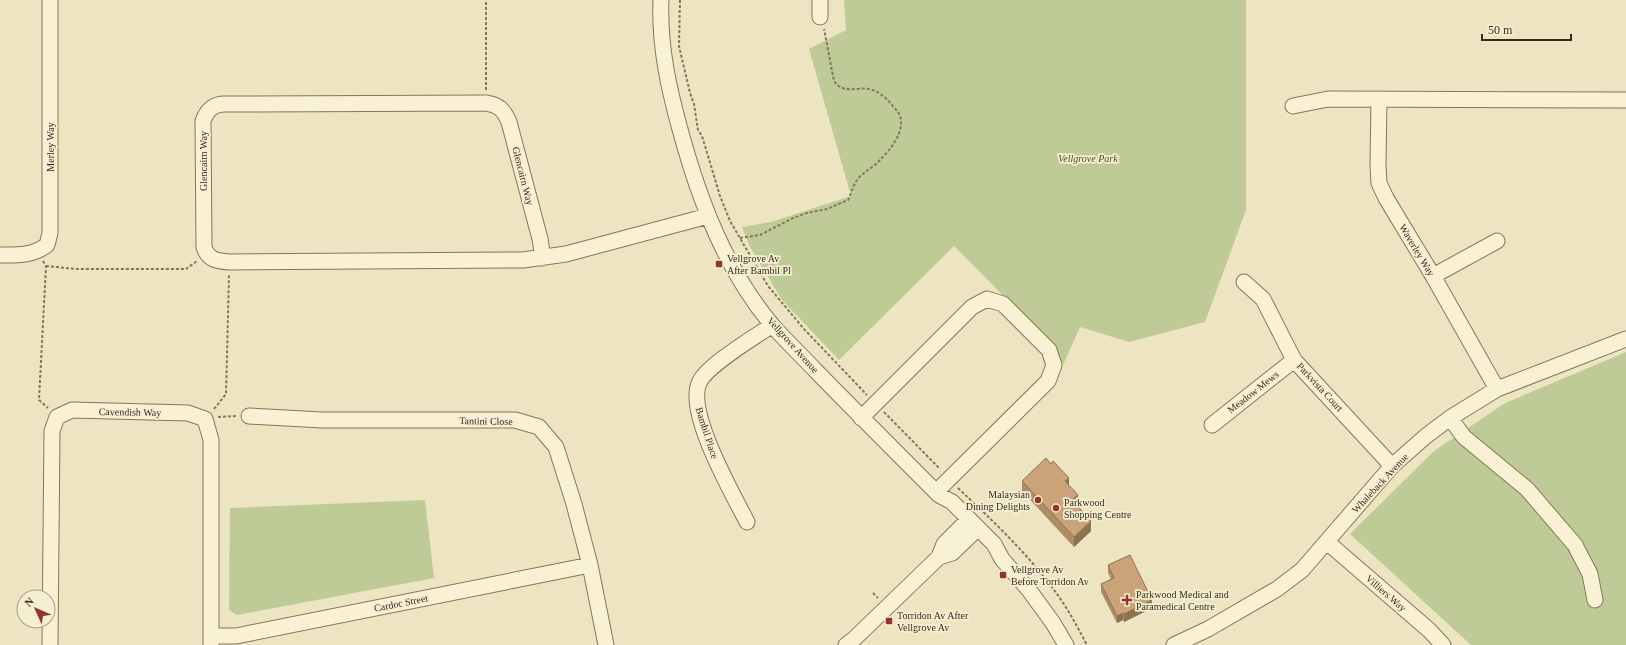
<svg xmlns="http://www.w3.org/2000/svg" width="1626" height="645" font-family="Georgia,serif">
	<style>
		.green { fill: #bfcb96 }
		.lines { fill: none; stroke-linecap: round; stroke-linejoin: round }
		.minor-casing { stroke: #867659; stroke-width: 17 }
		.path { stroke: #867659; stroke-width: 2; stroke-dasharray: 3 2; stroke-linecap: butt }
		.minor { stroke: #f8f1d4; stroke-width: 15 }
		.wall { fill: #ae8c67 }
		.shaded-wall { fill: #8d7254 }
		.building { fill: #caa378; stroke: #8d7254 }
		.poi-dot { fill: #94352a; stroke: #f5eed1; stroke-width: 1.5 }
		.labels { text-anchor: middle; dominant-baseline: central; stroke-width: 3.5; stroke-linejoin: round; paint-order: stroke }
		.street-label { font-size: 10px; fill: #362c1d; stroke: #f5eed1 }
		.park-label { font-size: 10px; font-style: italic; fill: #415224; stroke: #f5eed1 }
		.poi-label { font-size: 10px; fill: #362c1d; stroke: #f5eed1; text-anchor: start }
	</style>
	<rect width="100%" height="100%" fill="#ede5c1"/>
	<!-- green -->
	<path class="green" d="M844,0H1246V210L1205,322L1129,342L1080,327L1063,365L1058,351L954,246L839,360L782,300L750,247L742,227L771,222L851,196L809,49L846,30Z
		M1626,352V645H1471L1350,534L1434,451L1505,403Z
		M425,500L434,578L237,615L229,610L230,508Z"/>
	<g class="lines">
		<defs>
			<path id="minor" d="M661,0C659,46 669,90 681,133C700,202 726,270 772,325C786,341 802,356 816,371C857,413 898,454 939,495L952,502L994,544L1002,559L1029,590L1053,623L1066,645
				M820,17V0
				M1379,99L1378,165L1379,183L1386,198L1433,276L1497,389
				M1293,106L1328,99L1626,100
				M0,255C18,255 32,256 47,245L50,233V0
				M543,258L540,239L509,122C504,110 499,105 486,103L225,104C213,104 207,110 203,121L204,247C208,260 217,261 229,262L523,260L566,254L708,216
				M1433,276L1497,241
				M1244,282L1263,299L1294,360L1392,466
				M249,416L322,420H515L539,427L556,447L574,504L590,565L606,645
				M861,418L972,307L987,299L1003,304L1049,350L1054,365L1048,381L936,492
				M1450,418L1464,437L1527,489L1575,545L1590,574L1595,600
				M1212,425L1294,360
				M747,522C733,494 684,410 700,381C709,364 755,337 772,325
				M1327,542L1429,630L1443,645
				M939,557L952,553L978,528
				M211,636H236L590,565
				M50,645L52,431L57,417L72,410L188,413L205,419L211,440V645
				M846,645L854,639L939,557L944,544L969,519
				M1174,645L1208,629L1277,589L1302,570L1392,466L1426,436L1450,418L1497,389L1626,339"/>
		</defs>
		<!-- minor casing -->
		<use href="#minor" class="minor-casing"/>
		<!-- path -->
		<path class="path" d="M680,0L679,46L690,93L694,104L698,130L702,136L720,196L730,221L768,286L804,329L867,395
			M486,90V0
			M740,238L760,235L793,218L807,213L827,209L848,200C851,194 853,186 857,180C863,172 873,168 880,160C890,150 902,135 901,121C901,114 896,110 892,105C887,99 881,93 873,90C858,85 845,96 834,81L824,29
			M43,261L46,266L39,400L48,408
			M46,266L77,269H186L197,261
			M214,409L226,394L229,275
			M884,412L940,469
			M218,417L236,416
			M958,488C992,520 1026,552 1054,590C1067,607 1077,626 1087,645
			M873,593L878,598"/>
		<!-- minor -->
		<use href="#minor" class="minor"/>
	</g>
	<!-- wall -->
	<path class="wall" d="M1022,481L1069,486L1078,505L1077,506L1091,531L1074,547L1022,491Z
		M1108,565L1152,608L1124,622L1123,620L1117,623L1101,592V584L1111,579L1108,573Z"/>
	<!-- shaded-wall -->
	<path class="shaded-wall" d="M1069,478V488L1065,481Z
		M1078,495V505L1072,510V500Z
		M1091,521V531L1074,547V537Z
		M1152,600V608L1124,622V614Z
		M1123,613V620L1117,623V616Z"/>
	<!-- building -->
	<path class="building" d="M1046,458L1051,464L1053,461L1069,478L1065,481L1078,495L1072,500L1091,521L1074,537L1022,481Z
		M1130,555L1152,600L1124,614L1123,613L1117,616L1101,584L1114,578L1108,565Z"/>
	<!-- markers -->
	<g class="poi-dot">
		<rect x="715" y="260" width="8" height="8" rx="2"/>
		<circle cx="1038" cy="500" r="4"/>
		<circle cx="1056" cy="508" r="4"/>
		<rect x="999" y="571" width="8" height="8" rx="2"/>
		<path d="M1125 594h4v4h4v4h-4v4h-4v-4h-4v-4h4z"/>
		<rect x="885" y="617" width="8" height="8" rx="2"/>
	</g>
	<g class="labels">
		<!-- street labels -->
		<g class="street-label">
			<text transform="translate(50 147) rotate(-90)">Merley Way</text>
			<text transform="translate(203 161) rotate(-90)">Glencairn Way</text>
			<text transform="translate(523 176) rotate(76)">Glencairn Way</text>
			<text transform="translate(1417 250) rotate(59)">Waverley Way</text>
			<text transform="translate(793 345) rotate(48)">Vellgrove Avenue</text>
			<text transform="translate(1320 387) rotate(47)">Parkvista Court</text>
			<text transform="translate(1253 392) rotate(-38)">Meadow Mews</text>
			<text transform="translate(130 412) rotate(1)">Cavendish Way</text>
			<text transform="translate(486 421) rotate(1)">Tantini Close</text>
			<text transform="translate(707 433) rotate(72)">Bambil Place</text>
			<text transform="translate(1380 483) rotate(-47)">Whaleback Avenue</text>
			<text transform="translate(1386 593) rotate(41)">Villiers Way</text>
			<text transform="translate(401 603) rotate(-11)">Cardoc Street</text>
		</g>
		<!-- park labels -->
		<g class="park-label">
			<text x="1088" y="158">Vellgrove Park</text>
		</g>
		<!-- poi labels -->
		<g class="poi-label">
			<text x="727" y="258">Vellgrove Av<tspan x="727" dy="12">After Bambil Pl</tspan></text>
			<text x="1030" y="494" text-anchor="end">Malaysian<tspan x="1030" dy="12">Dining Delights</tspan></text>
			<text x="1064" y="502">Parkwood<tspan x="1064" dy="12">Shopping Centre</tspan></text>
			<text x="1011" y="569">Vellgrove Av<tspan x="1011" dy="12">Before Torridon Av</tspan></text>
			<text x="1136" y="594">Parkwood Medical and<tspan x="1136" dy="12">Paramedical Centre</tspan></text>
			<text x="897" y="615">Torridon Av After<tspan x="897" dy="12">Vellgrove Av</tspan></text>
		</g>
	</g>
	<!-- north arrow -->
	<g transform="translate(36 609) rotate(315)"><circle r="19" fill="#f5eed1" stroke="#a9a089"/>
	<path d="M0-3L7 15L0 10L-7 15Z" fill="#94352a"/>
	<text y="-6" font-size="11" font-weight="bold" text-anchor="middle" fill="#362c1d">N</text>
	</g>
	<!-- scale -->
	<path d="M1482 34v6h89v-6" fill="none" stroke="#362c1d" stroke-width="2"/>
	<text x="1488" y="34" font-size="12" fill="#362c1d" stroke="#f5eed1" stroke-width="3" paint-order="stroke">50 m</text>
</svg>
